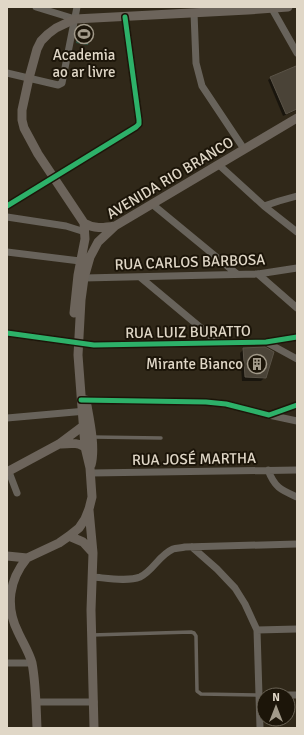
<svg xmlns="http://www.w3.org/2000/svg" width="304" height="735" font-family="Signika,sans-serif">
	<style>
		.green { fill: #2a4e3c }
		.shadow { fill: #0007 }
		.building { fill: #4a4337; stroke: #5a5347 }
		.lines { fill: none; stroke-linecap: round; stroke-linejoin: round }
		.service { stroke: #68635b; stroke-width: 3.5 }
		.minor { stroke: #68635b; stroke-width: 7 }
		.secondary { stroke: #6c645b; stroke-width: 9 }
		.cycleway-casing { stroke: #1c1509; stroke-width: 8 }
		.cycleway { stroke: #2db169; stroke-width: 5 }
		.labels { text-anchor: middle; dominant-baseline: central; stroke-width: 4; stroke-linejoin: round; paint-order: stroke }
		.poi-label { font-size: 15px; fill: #e0d7c7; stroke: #1c1509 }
		.street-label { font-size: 15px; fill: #e0d7c7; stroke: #1c1509 }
	</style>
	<rect width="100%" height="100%" fill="#302819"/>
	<!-- green -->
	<path class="green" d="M80,25L91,26L88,45L76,43Z"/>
	<!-- shadow -->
	<path class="shadow" d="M297,70V110L283,116L268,80L271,78Z
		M244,349L265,377L261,381H242L240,353Z"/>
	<!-- building -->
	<path class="building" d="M296,66L297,68V109L286,114L270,77Z
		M265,347L274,352L266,378L245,377L243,348Z"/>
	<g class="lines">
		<!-- service -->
		<path class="service" d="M92,437L161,438
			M92,635L191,632L194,633L196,636L197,691L201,694L259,695"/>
		<!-- minor -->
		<path class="minor" d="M36,7L75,19
			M271,7L297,53
			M194,13L196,63L202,86L244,149
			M7,73L58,85L62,83L77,7
			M219,165L264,206L297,232
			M152,204L237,274
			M7,206L136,127L139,124V120L125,17
			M264,206L279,201L297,196
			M7,217L66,226L85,232
			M7,252L80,261
			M258,274L297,308
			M140,277L219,343
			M84,278L258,274L297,268
			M7,333L94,345L266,342L297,337
			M266,342L297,359
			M82,400L206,402L226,404L269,415L297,405
			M269,415L297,421
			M7,418L86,411
			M268,470C275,488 281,490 297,497
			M9,472L17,493
			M91,473L297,470
			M192,547L217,569L235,588L245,604L257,630L260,728
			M93,577C106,578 128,582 140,577C153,571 159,555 173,549C176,548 181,548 185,547L297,544
			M257,630L297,629
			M7,663H32
			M288,695H297
			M36,702H94"/>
		<!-- secondary -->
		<path class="secondary" d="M84,223C94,229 103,228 115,226
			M74,313L78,275L85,239L84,223L38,154L24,128L22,120V110L29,78L37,49L41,41L48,34L56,28L75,19L248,10L288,7
			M86,400C89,418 96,447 91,465
			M61,444C71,443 81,442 88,450
			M7,472L59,444L83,426
			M89,510L93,553L91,610L94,728
			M69,536L83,542L93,553
			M7,556L27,558L59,543L69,536L79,528L85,519L89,509L92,497L90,468L85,447L78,355L81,300L84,278L90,257L98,242L115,226L297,118
			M27,558C9,580 5,606 18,632C23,643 29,652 32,663C36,684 36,707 37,728"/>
		<defs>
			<path id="cycleway" d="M7,206L136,127L139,124V120L125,17
				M7,333L94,345L266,342L297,337
				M81,400L206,402L226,404L269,415L297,405"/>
		</defs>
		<!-- cycleway casing -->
		<use href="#cycleway" class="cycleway-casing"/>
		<!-- cycleway -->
		<use href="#cycleway" class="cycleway"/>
	</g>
	<!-- icons -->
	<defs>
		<symbol id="stadium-ring" viewBox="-11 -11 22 22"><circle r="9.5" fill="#1c1509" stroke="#a29a8a" stroke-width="1.5"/><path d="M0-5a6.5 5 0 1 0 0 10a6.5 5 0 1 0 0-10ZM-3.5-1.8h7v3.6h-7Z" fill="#a29a8a"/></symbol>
		<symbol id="building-ring" viewBox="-11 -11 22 22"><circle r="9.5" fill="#1c1509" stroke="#a29a8a" stroke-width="1.5"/><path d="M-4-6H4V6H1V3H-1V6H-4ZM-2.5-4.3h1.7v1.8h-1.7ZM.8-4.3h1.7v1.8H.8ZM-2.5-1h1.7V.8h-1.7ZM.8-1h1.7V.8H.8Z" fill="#a29a8a"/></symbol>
	</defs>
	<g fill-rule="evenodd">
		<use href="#stadium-ring" x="73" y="23" width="22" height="22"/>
		<use href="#building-ring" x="246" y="353" width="22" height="22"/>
	</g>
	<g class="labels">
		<!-- poi labels -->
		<g class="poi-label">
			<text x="84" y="55">Academia<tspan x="84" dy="17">ao ar livre</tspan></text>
			<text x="243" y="364" text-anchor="end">Mirante Bianco</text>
		</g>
		<!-- street labels -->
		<g class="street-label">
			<text transform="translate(170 178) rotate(-31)">AVENIDA RIO BRANCO</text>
			<text transform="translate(190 262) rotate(-2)">RUA CARLOS BARBOSA</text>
			<text transform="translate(188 332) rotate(-1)">RUA LUIZ BURATTO</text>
			<text transform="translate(194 459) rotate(-1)">RUA JOSÉ MARTHA</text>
		</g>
	</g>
	<!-- border -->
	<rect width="304" height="735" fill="none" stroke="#e0d7c7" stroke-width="16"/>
	<!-- north arrow -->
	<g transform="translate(276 707)"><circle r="19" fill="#1c1509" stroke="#6a6355"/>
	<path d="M0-3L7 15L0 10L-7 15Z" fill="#a29a8a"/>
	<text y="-6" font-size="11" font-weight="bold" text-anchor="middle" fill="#e0d7c7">N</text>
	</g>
</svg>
